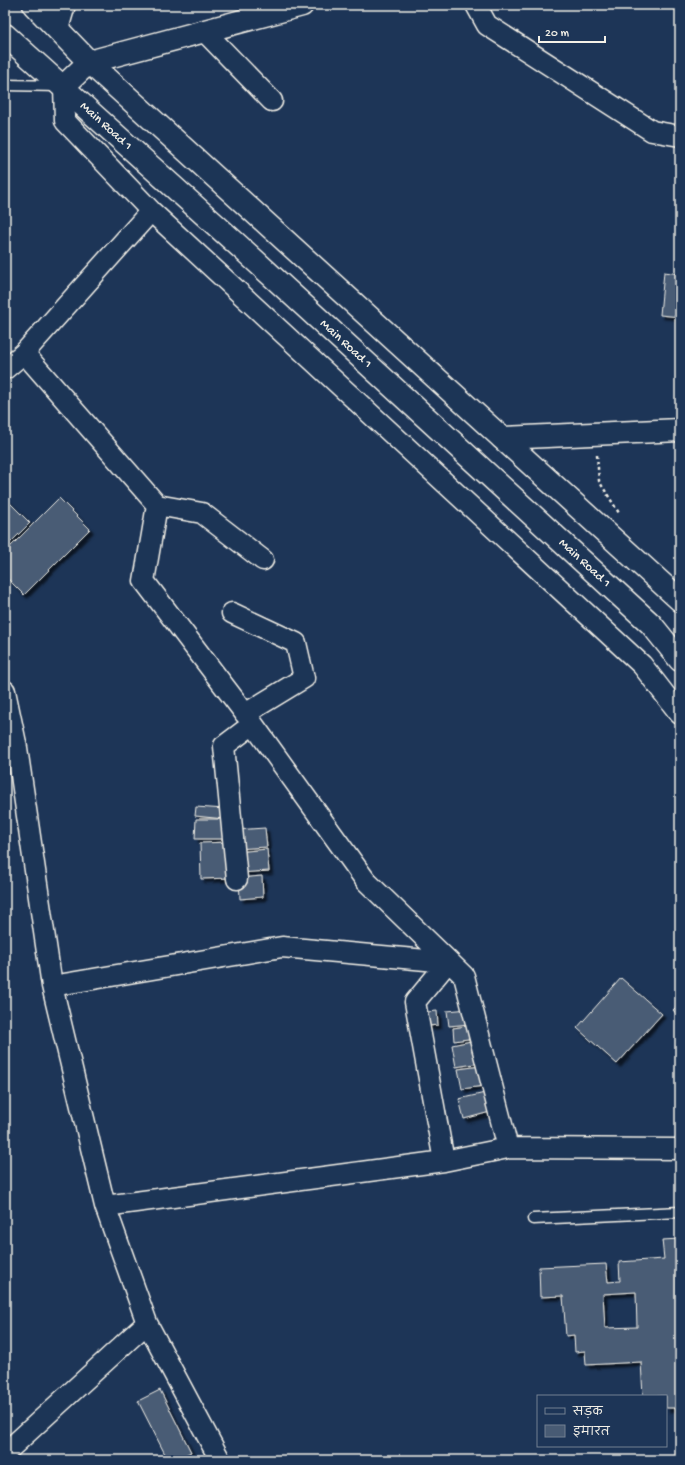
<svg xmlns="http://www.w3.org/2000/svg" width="685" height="1465" font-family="'Gochi Hand','Playpen Sans Deva',sans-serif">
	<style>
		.building { fill: #485b74; stroke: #f4f1e8; fill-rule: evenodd; filter: url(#shadow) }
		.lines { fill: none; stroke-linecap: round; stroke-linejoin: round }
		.lane-casing { stroke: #f4f1e8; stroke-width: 13 }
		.street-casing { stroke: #f4f1e8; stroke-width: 23 }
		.secondary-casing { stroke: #f4f1e8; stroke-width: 25 }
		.primary-casing { stroke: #f4f1e8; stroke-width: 25 }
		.path { stroke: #f4f1e8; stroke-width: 2.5; stroke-dasharray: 3 3; stroke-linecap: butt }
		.lane { stroke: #1d3557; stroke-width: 10 }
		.street { stroke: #1d3557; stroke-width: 20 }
		.secondary { stroke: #1d3557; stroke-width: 22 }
		.primary { stroke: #1d3557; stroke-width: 22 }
		.labels { text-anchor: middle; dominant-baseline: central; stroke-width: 3; stroke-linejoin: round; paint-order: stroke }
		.street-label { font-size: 13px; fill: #f4f1e8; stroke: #1d3557 }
	</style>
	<defs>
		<filter id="shadow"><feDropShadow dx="3.5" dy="3.5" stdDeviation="1" flood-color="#0009"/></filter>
	</defs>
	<rect width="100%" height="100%" fill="#1d3557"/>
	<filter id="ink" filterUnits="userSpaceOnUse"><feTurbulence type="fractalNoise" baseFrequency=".025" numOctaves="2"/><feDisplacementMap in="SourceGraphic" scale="8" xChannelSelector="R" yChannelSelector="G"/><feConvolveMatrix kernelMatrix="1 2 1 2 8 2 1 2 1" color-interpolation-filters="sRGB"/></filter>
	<g filter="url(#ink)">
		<!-- building -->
		<path class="building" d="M664,272L680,274V317L660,315Z
			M5,498L30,523L5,548Z
			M59,498L90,529L24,595L5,576V552Z
			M196,807L225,809L224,819L195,816Z
			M196,819H229V839H195Z
			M265,828L267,847L237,849L235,830Z
			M230,842L231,878L201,879L200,843Z
			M267,849L269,871L239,873L237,852Z
			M262,876L263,897L240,899L239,878Z
			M621,978L662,1014L617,1064L577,1028Z
			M680,1003V1018L673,1010Z
			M469,1009L470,1024L449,1026L447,1011Z
			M437,1011L438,1025L420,1027L418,1013Z
			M474,1025L475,1038L454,1041L453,1028Z
			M476,1040L480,1063L456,1067L452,1045Z
			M481,1066L484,1086L462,1089L458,1069Z
			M485,1093L490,1112L464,1119L459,1099Z
			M680,1239V1408H666V1396H643L641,1362L586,1365L585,1351L575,1352L574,1335L566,1336L563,1296L540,1297L539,1267L606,1264L608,1282L620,1281L619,1262L664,1259L662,1240ZM636,1292L637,1327L605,1328L603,1294Z
			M160,1390L191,1452L175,1460H168L138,1401Z"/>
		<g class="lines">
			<defs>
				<path id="lane" d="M5,85L59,86
					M533,1219L680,1212"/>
				<path id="street" d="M476,5L487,25L652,131L680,136
					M58,29L65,5
					M205,32L272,101
					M64,86L65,121L151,211L642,665L680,714
					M24,353L157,505L144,581L253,724L366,881L464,976L508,1148
					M5,369L24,353L151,211
					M157,505L202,513L263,560
					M232,613L296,643L304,678L245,714
					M5,691L17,748L52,986L105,1206L147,1323L220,1460
					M237,879L224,746L253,724
					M52,986L282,947L448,962L415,1002L444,1161
					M105,1206L444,1161L508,1148L680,1149
					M5,1453L147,1323"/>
				<path id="secondary" d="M64,86L89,62L302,5
					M502,438L680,430"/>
				<g id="primary">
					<path d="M34,5L89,62L680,600"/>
					<path id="s1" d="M5,35L249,255L651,624L680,660"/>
				</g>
			</defs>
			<!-- lane casing -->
			<use href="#lane" class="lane-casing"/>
			<!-- street casing -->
			<use href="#street" class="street-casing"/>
			<!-- secondary casing -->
			<use href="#secondary" class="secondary-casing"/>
			<!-- primary casing -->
			<use href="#primary" class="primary-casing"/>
			<!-- path -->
			<path class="path" d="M597,455L599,481L619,513"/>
			<!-- lane -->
			<use href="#lane" class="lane"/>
			<!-- street -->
			<use href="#street" class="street"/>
			<!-- secondary -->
			<use href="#secondary" class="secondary"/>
			<!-- primary -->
			<use href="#primary" class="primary"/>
		</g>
	</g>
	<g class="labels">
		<!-- street labels -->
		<g class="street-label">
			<text stroke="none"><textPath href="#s1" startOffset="136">Main Road 1</textPath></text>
			<text stroke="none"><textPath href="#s1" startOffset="460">Main Road 1</textPath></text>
			<text stroke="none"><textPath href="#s1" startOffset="784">Main Road 1</textPath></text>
		</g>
	</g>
	<!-- margin -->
	<rect width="685" height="1465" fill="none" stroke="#1d3557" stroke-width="20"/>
	<rect x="10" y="10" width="665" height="1445" fill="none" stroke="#f4f1e8" stroke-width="1.5" filter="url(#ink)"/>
	<!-- legend -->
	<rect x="537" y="1395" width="130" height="52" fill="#1d3557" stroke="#738091"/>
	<rect x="545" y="1408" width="20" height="6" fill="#1d3557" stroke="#738091"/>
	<text x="573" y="1415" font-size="12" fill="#f4f1e8">सड़क</text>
	<rect x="545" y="1425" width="20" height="12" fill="#485b74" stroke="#738091"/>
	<text x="573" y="1435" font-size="12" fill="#f4f1e8">इमारत</text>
	<!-- scale -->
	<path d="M539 36v6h66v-6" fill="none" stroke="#f4f1e8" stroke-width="2"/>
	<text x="545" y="36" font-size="12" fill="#f4f1e8" stroke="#1d3557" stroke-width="3" paint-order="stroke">20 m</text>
</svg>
